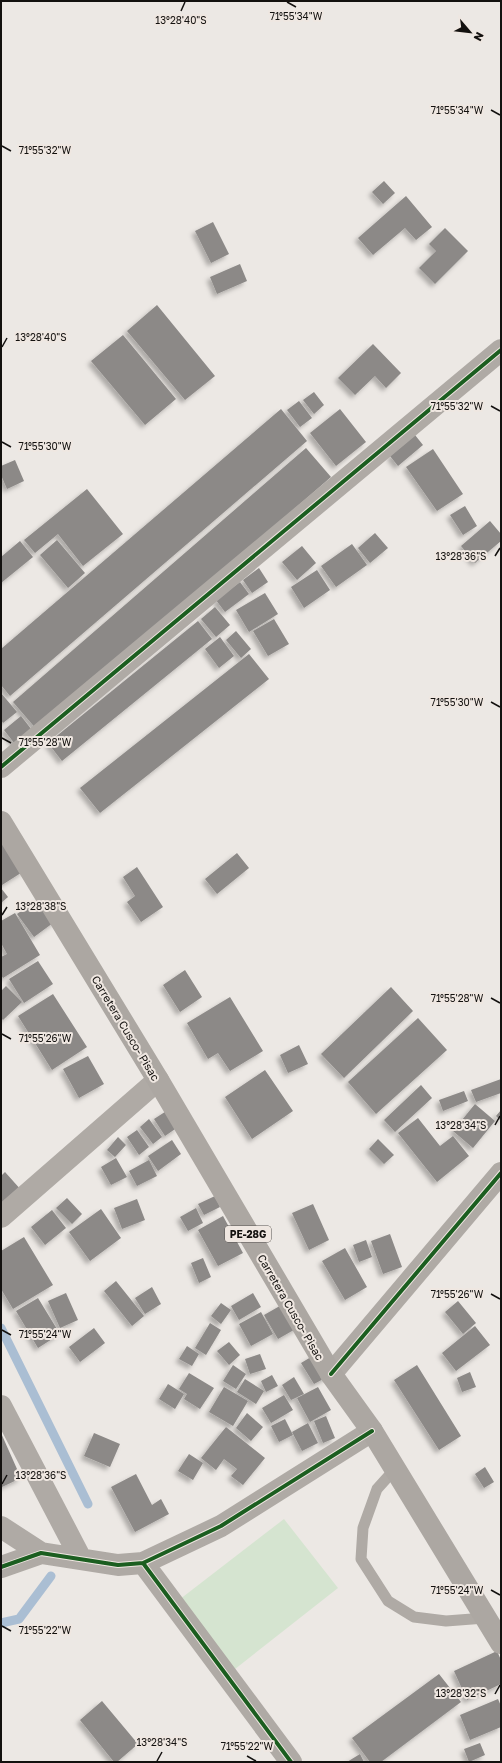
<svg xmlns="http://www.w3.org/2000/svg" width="502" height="1763" font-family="'Golos Text',sans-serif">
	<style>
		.green { fill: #d5e4d0 }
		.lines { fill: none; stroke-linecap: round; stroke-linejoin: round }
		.stream { stroke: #aabed3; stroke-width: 9 }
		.building { fill: #8c8987; filter: url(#shadow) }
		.lane { stroke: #afaaa5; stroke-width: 11 }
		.street { stroke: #afaaa5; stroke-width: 22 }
		.highway { stroke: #aca7a2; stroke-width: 22 }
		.cycleway-casing { stroke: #efe7e1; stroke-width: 6 }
		.cycleway { stroke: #1b5e20; stroke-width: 4 }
		.ticks { fill: none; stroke: #13110f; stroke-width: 1.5 }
		.labels { text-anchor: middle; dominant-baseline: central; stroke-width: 4; stroke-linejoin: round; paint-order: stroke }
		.shield { fill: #efe7e1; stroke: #55514e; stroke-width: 1 }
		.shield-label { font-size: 10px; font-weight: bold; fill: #13110f }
		.street-label { font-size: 11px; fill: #13110f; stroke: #efe7e1 }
		.ticks-label { font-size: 10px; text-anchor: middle; fill: #13110f; stroke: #efe7e1; stroke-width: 4; stroke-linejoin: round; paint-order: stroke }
	</style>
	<defs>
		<filter id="shadow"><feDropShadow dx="-3.5" dy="3.5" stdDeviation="2" flood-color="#0004"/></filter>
	</defs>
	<rect width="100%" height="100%" fill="#ece8e4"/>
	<!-- green -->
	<path class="green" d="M284,1519L338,1588L230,1673L175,1603Z"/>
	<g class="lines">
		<!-- stream -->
		<path class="stream" d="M1,1328L88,1504
			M1,1623L19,1619L51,1576"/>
	</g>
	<!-- building -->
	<path class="building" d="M384,181L395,193L383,204L372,192Z
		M406,196L432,227L416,240L405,228L373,255L358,238Z
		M213,222L229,254L211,263L195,231Z
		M445,228L468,251L435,284L419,268L436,251L429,244Z
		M240,264L247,281L217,294L210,277Z
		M157,305L215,376L185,400L127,331Z
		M123,335L176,399L145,425L91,361Z
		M373,344L401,373L386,388L375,376L355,395L338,378Z
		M314,392L324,405L314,414L303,400Z
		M299,401L312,418L300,427L287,410Z
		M281,409L307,441L10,696L1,685V649Z
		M340,409L366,442L336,466L310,433Z
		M415,435L423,445L398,466L390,456Z
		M306,448L331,477L38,731L13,702Z
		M433,449L463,494L437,511L406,467Z
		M15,460L24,481L7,489L1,475V466Z
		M87,489L123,534L83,566L58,534L35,553L24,540Z
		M465,506L477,526L463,535L450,515Z
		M490,521L501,534V541L475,563L461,546Z
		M375,533L388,548L370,563L358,548Z
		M57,540L85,573L68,588L40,555Z
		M20,541L33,557L1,583V557Z
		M352,544L367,565L336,587L321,566Z
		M302,546L316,563L297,580L282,562Z
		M259,568L268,582L252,593L243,580Z
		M317,570L330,590L304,608L291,587Z
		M240,582L249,594L225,612L216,600Z
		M265,593L278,614L249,632L236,610Z
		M215,607L230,625L216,637L201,619Z
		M274,619L289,644L268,656L253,631Z
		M198,621L212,639L62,761L48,743Z
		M236,631L251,649L241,658L226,640Z
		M220,637L234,656L219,668L205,649Z
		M249,654L269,679L100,813L80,788Z
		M1,693L17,712L3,723L1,720Z
		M21,716L35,734L18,748L4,730Z
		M1,836L24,871L2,885L1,883Z
		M237,853L249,868L217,894L205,879Z
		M137,867L163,907L141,922L127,902L135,896L123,877Z
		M1,888L8,897L1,903Z
		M40,898L57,920L34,937L17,914Z
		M15,913L40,955L3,978L1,975V957L7,954L1,943V921Z
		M38,961L53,984L24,1003L9,979Z
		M185,970L202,997L180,1012L163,985Z
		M6,986L22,1002L3,1020L1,1018V991Z
		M391,987L413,1011L344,1078L321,1054Z
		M53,994L87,1047L52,1070L18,1016Z
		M230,997L263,1051L230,1071L218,1053L208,1059L187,1023Z
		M418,1018L447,1050L376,1114L348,1082Z
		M299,1045L308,1064L288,1073L280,1055Z
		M88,1056L104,1084L79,1098L63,1069Z
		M265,1070L293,1111L252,1139L225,1097Z
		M501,1079V1093L476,1102L471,1090Z
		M421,1085L432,1098L395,1132L384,1120Z
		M464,1091L468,1101L443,1111L439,1100Z
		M475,1104L495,1121L473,1148L453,1131Z
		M168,1110L178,1127L165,1136L154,1119Z
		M501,1110V1121L496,1116Z
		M418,1118L440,1146L453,1136L469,1156L437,1182L398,1133Z
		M149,1119L162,1137L153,1144L140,1127Z
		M137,1130L149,1147L139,1155L127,1137Z
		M118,1137L126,1145L115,1157L107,1150Z
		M378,1139L394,1155L384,1164L369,1149Z
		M172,1140L181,1154L158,1171L148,1156Z
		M116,1158L127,1177L111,1185L101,1167Z
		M149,1160L157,1176L137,1186L129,1171Z
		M5,1172L22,1191L1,1210V1176Z
		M215,1196L220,1207L204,1215L198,1204Z
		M67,1198L82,1214L72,1224L56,1208Z
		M137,1199L145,1220L122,1229L114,1208Z
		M313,1204L329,1240L309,1250L292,1213Z
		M196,1208L203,1223L188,1231L180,1217Z
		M101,1209L121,1238L90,1261L69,1232Z
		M52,1210L66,1228L45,1245L31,1227Z
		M223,1216L243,1253L218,1266L198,1230Z
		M390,1234L402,1267L383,1274L371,1241Z
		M24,1237L53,1285L13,1309L1,1289V1251Z
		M366,1240L372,1257L359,1262L353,1245Z
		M345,1248L367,1287L345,1300L322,1261Z
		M203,1258L211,1277L199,1283L191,1263Z
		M116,1281L144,1316L132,1326L104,1291Z
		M152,1287L161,1304L145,1314L135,1298Z
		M66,1293L78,1320L60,1328L48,1301Z
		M253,1293L261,1307L239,1320L231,1306Z
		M38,1298L60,1334L38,1348L16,1311Z
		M458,1301L476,1323L463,1334L445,1312Z
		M221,1303L231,1310L221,1324L211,1316Z
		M285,1303L299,1327L278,1339L264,1315Z
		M261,1312L273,1334L251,1346L239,1324Z
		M210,1323L221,1330L206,1355L195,1348Z
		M475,1326L490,1345L456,1371L442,1353Z
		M94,1328L105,1343L80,1362L69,1347Z
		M229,1342L240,1355L229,1365L217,1351Z
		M187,1346L199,1354L192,1366L179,1359Z
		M260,1354L266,1369L250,1374L245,1359Z
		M316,1354L329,1376L314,1384L301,1363Z
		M233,1365L246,1374L236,1389L223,1381Z
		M417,1365L461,1436L439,1450L394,1380Z
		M470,1372L476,1387L462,1392L457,1378Z
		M189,1373L214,1388L200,1409L184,1399L187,1394L179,1389Z
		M272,1375L278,1386L266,1392L261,1381Z
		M294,1377L304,1394L291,1400L282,1385Z
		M245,1379L264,1391L256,1404L237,1392Z
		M168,1384L184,1394L175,1409L159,1399Z
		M224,1387L248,1401L233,1426L209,1412Z
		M318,1387L331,1410L310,1422L297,1398Z
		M284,1395L293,1410L271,1423L262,1408Z
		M247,1413L263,1427L251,1441L236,1428Z
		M326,1416L335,1438L323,1443L314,1421Z
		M285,1419L293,1435L279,1442L271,1426Z
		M308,1423L318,1443L302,1451L292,1432Z
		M226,1427L265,1458L243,1485L231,1476L237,1469L224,1459L216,1470L201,1458Z
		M1,1433L21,1478L2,1487L1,1485Z
		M94,1433L120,1444L110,1467L84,1456Z
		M189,1454L203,1463L193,1480L178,1471Z
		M485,1467L494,1482L484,1488L475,1474Z
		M136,1474L152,1505L161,1499L169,1514L135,1532L111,1487Z
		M497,1651L501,1660V1684L467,1700L454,1671Z
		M439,1674L461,1702L381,1762H370L352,1738Z
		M498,1699L501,1706V1727L470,1740L460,1715Z
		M102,1701L138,1744L117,1762H114L80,1720Z
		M480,1743L485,1755L469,1762L464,1749Z
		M360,1754L364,1762H347Z"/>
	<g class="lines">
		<!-- lane -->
		<path class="lane" d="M395,1469L377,1489L363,1528L361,1559L388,1601L414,1617L446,1621L485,1618"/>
		<!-- street -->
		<path class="street" d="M1,767L501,350
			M1,1217L158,1080
			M331,1374L501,1173
			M1,1406L81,1559
			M1,1527L41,1553
			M143,1563L291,1762
			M1,1567L41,1553L118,1565L143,1563L221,1526L372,1431"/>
		<!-- highway -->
		<path class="highway" d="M1,822L158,1080L331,1374L372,1431L501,1643"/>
		<defs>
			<path id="cycleway" d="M1,767L501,350
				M331,1374L501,1173
				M143,1563L291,1762
				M1,1567L41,1553L118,1565L143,1563L221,1526L372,1431"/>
		</defs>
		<!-- cycleway casing -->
		<use href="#cycleway" class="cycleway-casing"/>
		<!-- cycleway -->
		<use href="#cycleway" class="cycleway"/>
	</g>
	<!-- ticks -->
	<path class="ticks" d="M287,2L296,7M181,11L185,2M491,110L500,115M2,146L11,151M2,347L7,338M491,406L500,411M2,442L11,447M495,556L500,548M491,702L500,707M2,738L11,743M2,915L7,907M491,998L500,1003M2,1034L11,1039M495,1125L500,1116M491,1294L500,1299M2,1330L11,1335M2,1484L7,1475M491,1590L500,1595M2,1626L11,1631M495,1694L500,1685M247,1756L256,1761M157,1761L162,1752"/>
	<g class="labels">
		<!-- shield labels -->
		<rect class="shield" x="225" y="1226" width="46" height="16" rx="3"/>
		<g class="shield-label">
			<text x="248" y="1234">PE-28G</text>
		</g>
		<!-- street labels -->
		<g class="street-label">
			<text transform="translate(126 1028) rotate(59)">Carretera Cusco- Pisac</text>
			<text transform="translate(291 1307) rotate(60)">Carretera Cusco- Pisac</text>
		</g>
	</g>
	<g class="ticks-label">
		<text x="296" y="20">71°55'34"W</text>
		<text x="181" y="24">13°28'40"S</text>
		<text x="457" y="114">71°55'34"W</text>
		<text x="45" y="154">71°55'32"W</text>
		<text x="41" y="341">13°28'40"S</text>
		<text x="457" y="410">71°55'32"W</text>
		<text x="45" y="450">71°55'30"W</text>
		<text x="461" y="560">13°28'36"S</text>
		<text x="457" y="706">71°55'30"W</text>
		<text x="45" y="746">71°55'28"W</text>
		<text x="41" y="910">13°28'38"S</text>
		<text x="457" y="1002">71°55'28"W</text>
		<text x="45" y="1042">71°55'26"W</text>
		<text x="461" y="1129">13°28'34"S</text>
		<text x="457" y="1298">71°55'26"W</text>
		<text x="45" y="1338">71°55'24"W</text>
		<text x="41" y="1479">13°28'36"S</text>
		<text x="457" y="1594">71°55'24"W</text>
		<text x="45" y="1634">71°55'22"W</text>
		<text x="461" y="1697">13°28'32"S</text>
		<text x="162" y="1746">13°28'34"S</text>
		<text x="247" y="1750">71°55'22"W</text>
	</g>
	<!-- border -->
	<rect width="502" height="1763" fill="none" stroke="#13110f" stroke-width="4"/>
	<!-- north arrow -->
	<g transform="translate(470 32) rotate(118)" stroke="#efe7e1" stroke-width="3" paint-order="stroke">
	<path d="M0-3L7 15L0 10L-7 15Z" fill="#13110f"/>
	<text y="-6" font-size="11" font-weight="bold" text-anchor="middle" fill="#13110f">N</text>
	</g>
</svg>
